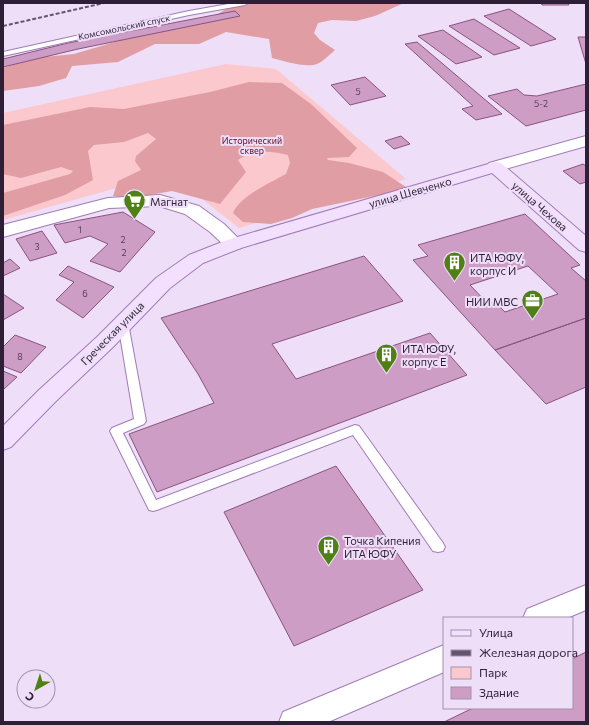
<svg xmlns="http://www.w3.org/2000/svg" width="589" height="725" font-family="Commissioner,sans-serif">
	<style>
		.green { fill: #fbc8cd }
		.forest { fill: #e09da4 }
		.building { fill: #ce9dc6; stroke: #895381; fill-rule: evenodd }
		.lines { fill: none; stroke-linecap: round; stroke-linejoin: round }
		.service-casing { stroke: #a17cb7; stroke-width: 2 }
		.minor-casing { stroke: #a17cb7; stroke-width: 2 }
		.tertiary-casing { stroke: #a17cb7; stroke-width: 2 }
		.secondary-casing { stroke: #a17cb7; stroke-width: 2 }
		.service { fill: #fff; fill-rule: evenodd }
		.minor { fill: #fff; fill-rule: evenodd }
		.tertiary { fill: #fff; fill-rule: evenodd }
		.secondary { fill: #f3e0fe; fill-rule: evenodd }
		.rail { stroke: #64556e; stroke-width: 2; stroke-dasharray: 4 2; stroke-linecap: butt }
		.labels { text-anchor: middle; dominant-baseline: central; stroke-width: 4; stroke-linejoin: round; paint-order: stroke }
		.far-street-label { font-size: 9px; fill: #2e1f37; stroke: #eedef8 }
		.number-label { font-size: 9px; fill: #563e5b }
		.far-park-label { font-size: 9px; fill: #5e0f23; stroke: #eedef8 }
		.street-label { font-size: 11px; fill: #2e1f37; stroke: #eedef8 }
		.poi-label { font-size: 11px; fill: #2e1f37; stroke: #eedef8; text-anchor: start }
	</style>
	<rect width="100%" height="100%" fill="#eedef8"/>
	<!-- green -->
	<path class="green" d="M226,64L276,69L406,179L239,228L169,173L3,220V113Z"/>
	<!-- forest -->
	<path class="forest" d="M245,3H404L375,16L356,21L332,20L318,23L314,33L320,40L335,50C329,55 324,61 317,64C306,68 283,61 272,58L269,39L226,32L199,44H155L118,62L72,66L66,78L39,86L3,91V68L34,58L74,54L155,30L215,16L232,5Z
		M249,82L282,83L311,104L357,148L349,157L327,158L328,160L349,163L383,172L406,187L403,190L312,209L292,218L271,224L243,222L233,213C240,196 270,183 286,174L290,163L288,155C272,151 252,149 238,160L246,172L220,204L172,191L133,198L113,196L118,181L141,170L135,161L136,156L156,139L148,133L124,142L94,145L88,151L93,180L65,195L3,216V193L70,174L73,171L61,167L21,178L3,174V125L90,107L124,109L210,92Z"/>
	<!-- building -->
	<path class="building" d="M541,3H568L569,5H542Z
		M509,9L556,39L531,46L484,16Z
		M235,11L240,16L78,49L3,67V59L68,43Z
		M474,19L520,48L494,55L449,26Z
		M443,30L482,57L456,64L418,36Z
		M578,37H586V64Z
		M417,42L502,114L476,120L462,109L473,106L405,44Z
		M365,77L386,96L350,105L331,85Z
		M586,84V110L526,126L488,96L517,89L524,95L537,96Z
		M401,136L410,144L394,149L385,141Z
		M583,164L586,166V182L580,184L563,171Z
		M123,212L155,232L120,272L90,261L108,244L90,236L65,243L54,225Z
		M525,214L580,265L571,268L586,281V318L495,350L413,260L428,256L418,245ZM528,266L558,294L505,312L495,302L488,304L470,285Z
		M42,231L57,253L30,261L16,239Z
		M364,256L403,301L272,344L296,379L430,333L467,375L157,492L129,434L214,403L198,374L161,318Z
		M10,259L20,268L3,276V263Z
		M68,266L114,287L83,318L56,300L74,282L59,275Z
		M3,294L24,308L3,320Z
		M586,318V387L546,404L495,350Z
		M15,335L46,347L21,373L3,366V347Z
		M3,371L17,377L4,389H3Z
		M336,466L423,590L294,646L224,512Z
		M586,652V722H444L473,708H572V659Z"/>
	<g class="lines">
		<defs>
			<path id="service" d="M234,3H248L245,5L189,15L3,56V52L189,11Z
				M123,319L127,321L128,323L146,421L144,424L123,433L156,500L355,425L359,426L443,543L445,547L443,551L438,552L433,551L353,435L157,510L153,511L149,510L110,431L112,428L134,419L118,323L119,321Z"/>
			<path id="minor" d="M160,195L199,206L224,224L244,244L241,248L234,250L227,248L210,232L185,214L159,206L109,208L3,237V225L108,198Z
				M586,585V610L567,618H523L527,609Z
				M444,645V672L328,722H279L283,712Z"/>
			<path id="tertiary" d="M586,136V146L495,172L489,171L486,167L489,163Z"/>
			<path id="secondary" d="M495,162L501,163L586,236V252L579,250L492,173L241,248L203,263L170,288L113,347L55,402L11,447L3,450V426L39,390L97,337L156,278L189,255L227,240Z"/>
		</defs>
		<!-- service casing -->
		<use href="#service" class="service-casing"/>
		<!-- minor casing -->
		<use href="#minor" class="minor-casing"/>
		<!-- tertiary casing -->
		<use href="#tertiary" class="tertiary-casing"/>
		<!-- secondary casing -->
		<use href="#secondary" class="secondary-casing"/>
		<!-- service -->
		<use href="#service" class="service"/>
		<!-- minor -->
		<use href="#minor" class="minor"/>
		<!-- tertiary -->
		<use href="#tertiary" class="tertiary"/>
		<!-- secondary -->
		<use href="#secondary" class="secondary"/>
		<!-- rail -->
		<path class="rail" d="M3,3H6
			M3,26L104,3"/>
	</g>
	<!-- icons -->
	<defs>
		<symbol id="supermarket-pin" viewBox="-11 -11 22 30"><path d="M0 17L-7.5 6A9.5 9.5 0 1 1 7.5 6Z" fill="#4e8013" stroke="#eedef8"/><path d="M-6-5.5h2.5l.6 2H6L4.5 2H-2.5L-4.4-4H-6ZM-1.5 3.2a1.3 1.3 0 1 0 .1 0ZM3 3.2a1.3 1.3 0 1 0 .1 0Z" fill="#fff"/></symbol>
		<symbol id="building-pin" viewBox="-11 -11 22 30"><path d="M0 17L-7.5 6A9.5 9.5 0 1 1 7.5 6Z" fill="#4e8013" stroke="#eedef8"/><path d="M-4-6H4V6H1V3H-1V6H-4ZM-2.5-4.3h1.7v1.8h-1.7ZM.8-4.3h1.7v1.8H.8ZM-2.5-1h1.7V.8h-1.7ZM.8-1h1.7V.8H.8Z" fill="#fff"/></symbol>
		<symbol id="office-pin" viewBox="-11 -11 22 30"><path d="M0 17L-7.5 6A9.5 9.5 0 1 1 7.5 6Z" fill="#4e8013" stroke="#eedef8"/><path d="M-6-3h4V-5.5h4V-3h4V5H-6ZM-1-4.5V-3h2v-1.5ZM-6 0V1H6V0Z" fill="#fff"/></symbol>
	</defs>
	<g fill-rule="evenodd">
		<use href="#supermarket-pin" x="122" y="188" width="25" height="34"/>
		<use href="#building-pin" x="442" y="250" width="25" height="34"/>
		<use href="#office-pin" x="520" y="288" width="25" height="34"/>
		<use href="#building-pin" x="374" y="342" width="25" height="34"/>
		<use href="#building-pin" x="316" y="534" width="25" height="34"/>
	</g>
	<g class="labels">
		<!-- far-street labels -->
		<g class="far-street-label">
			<text transform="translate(124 27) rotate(-12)">Комсомольский спуск</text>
		</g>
		<!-- number labels -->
		<g class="number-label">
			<text x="358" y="91">5</text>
			<text x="541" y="103">5-2</text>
			<text x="80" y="229">1</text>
			<text x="123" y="239">2</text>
			<text x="37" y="246">3</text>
			<text x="124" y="252">2</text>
			<text x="85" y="293">6</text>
			<text x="20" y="356">8</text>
		</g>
		<!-- far-park labels -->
		<g class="far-park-label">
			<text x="252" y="140">Исторический<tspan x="252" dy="10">сквер</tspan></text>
		</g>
		<!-- street labels -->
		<g class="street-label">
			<text transform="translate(410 192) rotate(-16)">улица Шевченко</text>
			<text transform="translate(540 206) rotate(41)">улица Чехова</text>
			<text transform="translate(112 333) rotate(-45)">Греческая улица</text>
		</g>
		<!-- poi labels -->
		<g class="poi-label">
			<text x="150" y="201">Магнат</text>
			<text x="470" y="257">ИТА ЮФУ,<tspan x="470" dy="13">корпус И</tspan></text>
			<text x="518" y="301" text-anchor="end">НИИ МВС</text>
			<text x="402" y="348">ИТА ЮФУ,<tspan x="402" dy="13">корпус Е</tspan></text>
			<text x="344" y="540">Точка Кипения<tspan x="344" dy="13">ИТА ЮФУ</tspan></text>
		</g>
	</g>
	<!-- border -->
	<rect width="589" height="725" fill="none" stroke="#2e1f37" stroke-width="8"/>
	<!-- legend -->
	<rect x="443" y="617" width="130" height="92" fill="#eedef8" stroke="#a192ab"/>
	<rect x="451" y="630" width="20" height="6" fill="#f3e0fe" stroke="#a192ab"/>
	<text x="479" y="637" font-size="12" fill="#2e1f37">Улица</text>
	<rect x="451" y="650" width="20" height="6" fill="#64556e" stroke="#a192ab"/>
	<text x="479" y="657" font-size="12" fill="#2e1f37">Железная дорога</text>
	<rect x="451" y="667" width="20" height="12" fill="#fbc8cd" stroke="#a192ab"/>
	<text x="479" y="677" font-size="12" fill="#2e1f37">Парк</text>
	<rect x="451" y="687" width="20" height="12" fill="#ce9dc6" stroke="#a192ab"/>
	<text x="479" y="697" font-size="12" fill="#2e1f37">Здание</text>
	<!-- north arrow -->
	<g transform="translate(36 689) rotate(219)"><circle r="19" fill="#eedef8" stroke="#a192ab"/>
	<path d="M0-3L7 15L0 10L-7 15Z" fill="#4e8013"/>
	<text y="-6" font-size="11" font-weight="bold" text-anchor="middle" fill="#2e1f37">С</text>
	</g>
</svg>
